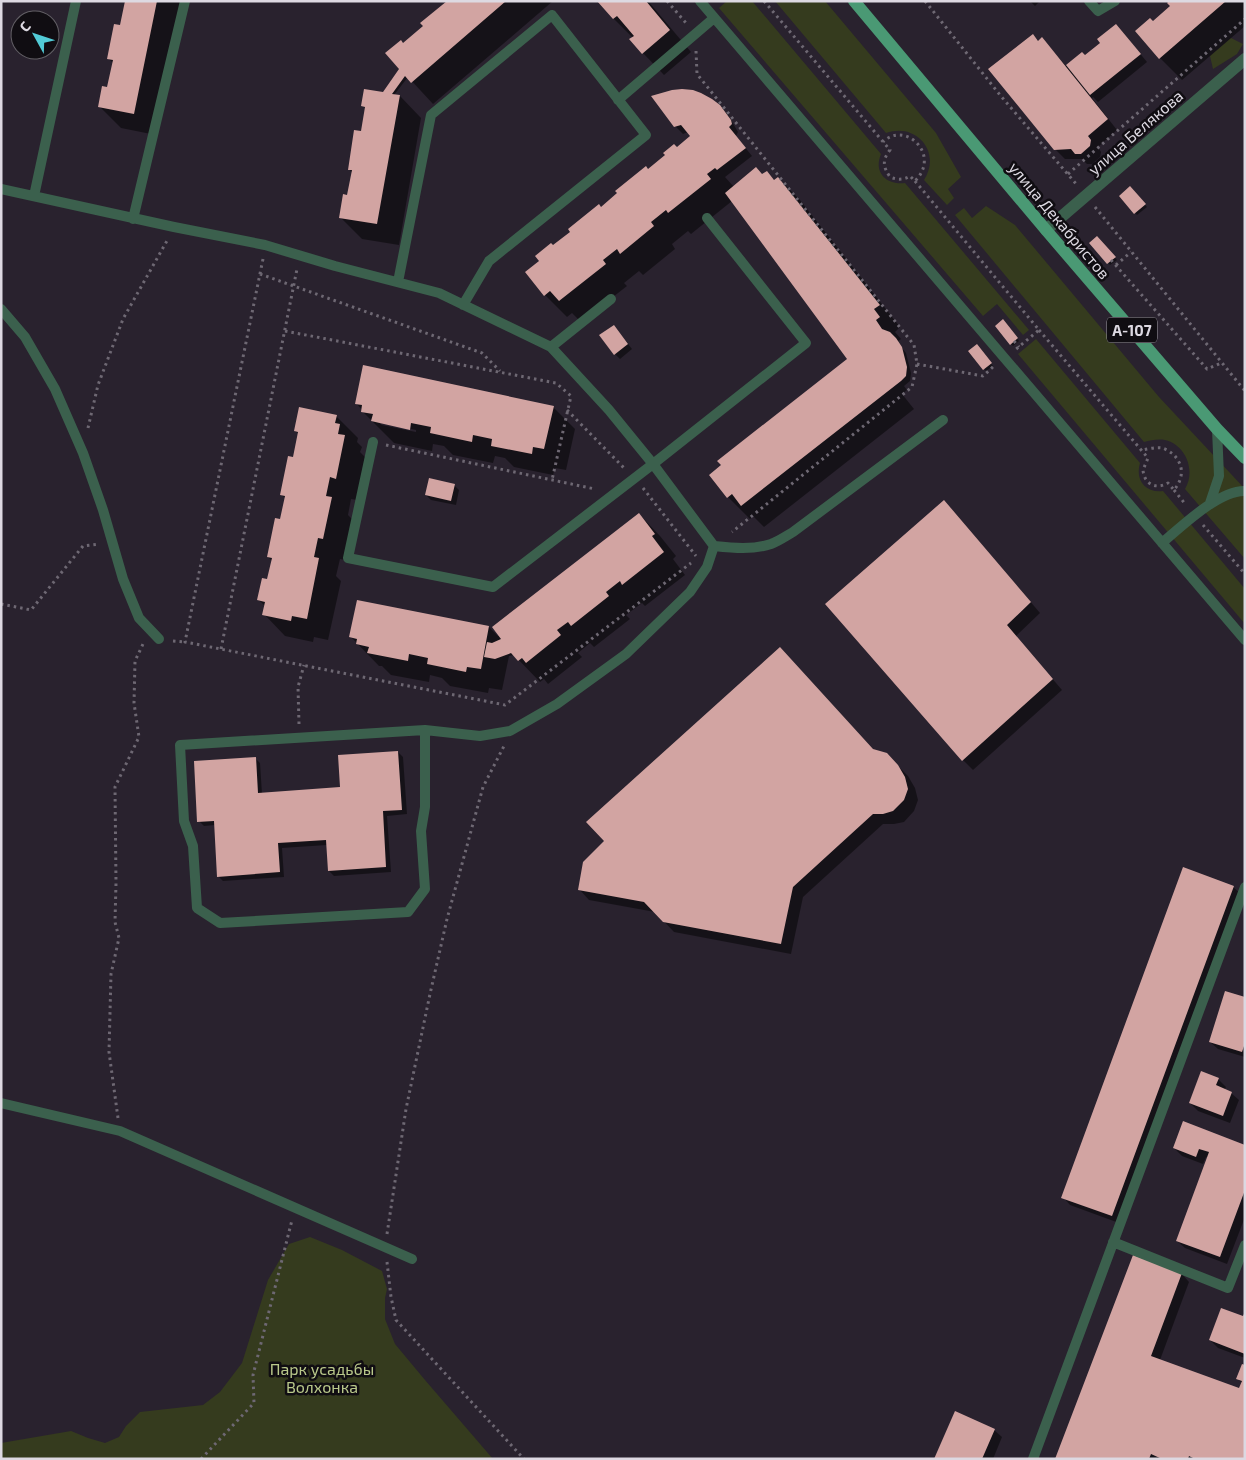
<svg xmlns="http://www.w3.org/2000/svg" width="1246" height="1460" font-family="'Exo 2',sans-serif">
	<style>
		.green { fill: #353b1e }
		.shadow { fill: #0007; fill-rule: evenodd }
		.building { fill: #d2a4a2 }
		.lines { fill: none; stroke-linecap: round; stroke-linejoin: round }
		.path { stroke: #6e6873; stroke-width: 3; stroke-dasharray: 2.5 4; stroke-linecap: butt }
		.lane { stroke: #3b604d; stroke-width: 10 }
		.street { stroke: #3b604d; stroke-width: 12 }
		.primary { stroke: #4a9974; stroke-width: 12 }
		.labels { text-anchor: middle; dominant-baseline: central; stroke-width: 5; stroke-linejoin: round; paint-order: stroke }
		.shield { fill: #100d12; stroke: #a09ca4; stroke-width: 1 }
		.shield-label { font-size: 15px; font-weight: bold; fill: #ddd9e2 }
		.street-label { font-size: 16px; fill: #ddd9e2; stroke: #100d12 }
		.park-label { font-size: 16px; fill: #bac98b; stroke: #100d12 }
	</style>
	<rect width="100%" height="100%" fill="#29222e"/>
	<!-- green -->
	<path class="green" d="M727,1H752L881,154C873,173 887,185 905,183L1029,330L1023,335L997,304L983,316L719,8Z
		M775,1H825L936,133L961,177L948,189L954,198L947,205L924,180C942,152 916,122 886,133Z
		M1231,38L1243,44L1237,54L1213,69L1210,56Z
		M986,206L1015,225L1159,397L1245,489V559L1185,489C1196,471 1186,445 1165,440C1158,439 1151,440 1144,442L955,215L964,208L972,218Z
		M1036,339L1140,463C1135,480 1145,493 1163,491L1245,589V624L1018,354Z
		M310,1237L342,1250L382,1271L387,1289L385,1298V1319L395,1344L425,1380L493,1459H1V1443L71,1431L88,1438L105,1443L119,1437L126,1426L140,1412L203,1405L220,1392L242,1363L268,1280L289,1244Z"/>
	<!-- shadow -->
	<path class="shadow" d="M124,1H183L156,135L121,128L99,106L108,89L113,63L108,58L121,27L126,3Z
		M456,1H553L433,104L408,77L394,95L400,96L421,118L399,245L362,239L340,217L348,196L352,173L349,169L362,133L366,109L363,106L387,94L399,71L403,44Z
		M599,1H648L691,52L664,75L643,53L633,38L614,19Z
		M1030,1H1040L1035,6Z
		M1171,1H1245V26L1182,80L1160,58L1137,31L1153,23L1172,6Z
		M1123,33L1147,62L1098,102L1093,97L1092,98L1117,130L1098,147L1101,152L1100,157L1092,164H1087L1082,159H1065L1055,149L1033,35L1039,42L1042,39L1066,66L1082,54L1085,57Z
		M720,106L728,115L738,132L736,136L752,156L725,177L734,187L763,175L767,172L775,181L778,178L800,200L900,327L895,332L901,339L897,342L906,353L911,373L910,381L904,386L907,390L902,394L914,409L764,527L753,516L750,519L728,497L848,359L732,201L691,234L688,231L672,244L675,249L643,275L639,271L624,283L627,286L581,322L572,313L567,317L545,295L541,261L553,247L692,137L688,132L683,134L675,126Z
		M1130,188L1147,207L1137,215L1120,196Z
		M1097,238L1117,260L1110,265L1091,243Z
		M1005,323L1019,341L1013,346L1011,344Z
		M614,326L632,349L620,359L615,354Z
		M978,348L993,366L986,371L970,351Z
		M356,403L553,407L575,429L566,470L555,468L553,475L514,467L505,458L495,456L493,463L453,455L444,446L433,444L432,451L394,443L362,411V410ZM378,422L416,430V432L382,425Z
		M336,416L358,438L357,442L362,447L360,452L366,458L357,500L351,499L348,515L353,520L345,560L340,559L336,576L341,581L328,640L314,637L313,642L285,636L264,614L265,606L259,600L268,580L272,561L268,557L281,521L286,499L281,494L294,458L299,434L295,431Z
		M454,485L459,490L456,505L431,500L426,495Z
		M954,512L1040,613L1016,636L1062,690L973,770L963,760Z
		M639,514L660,536L676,556L673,559L685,575L645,606L642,603L626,615L630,619L594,647L590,643L578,653L582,657L548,684L544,679L540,682L514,655L509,656L502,690L489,688L488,693L450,686L442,678L430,675L429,682L391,675L382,666H379L351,637L489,627L498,636Z
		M873,751L886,754L908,776L915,788L918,800L914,811L904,822L894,824H883L803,897L791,954L674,932L655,912L589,900L579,889Z
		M398,752L403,757L407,814L387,816L391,872L334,876L329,871L327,845L282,848L284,877L223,881L218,876L215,825L204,826L199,821L255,758L260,763L262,794L342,788Z
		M1233,887L1241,894L1119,1223L1070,1205L1063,1197Z
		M1245,998V1057L1218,1049L1210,1042Z
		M1218,1079L1226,1087L1224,1090L1231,1093L1239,1100L1230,1123L1198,1111L1190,1103Z
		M1245,1146V1217L1227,1264L1185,1248L1177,1241L1209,1157H1206L1203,1164L1182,1156L1174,1148Z
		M1182,1274L1189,1282L1160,1360L1240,1390L1243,1384L1238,1379L1245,1366V1459H1056Z
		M1245,1315V1358L1218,1348L1210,1340L1244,1318Z
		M994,1430L1002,1437L993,1459H935Z"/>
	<!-- building -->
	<path class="building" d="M125,1H157L134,114L98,107L102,86L107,87L113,60L107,59L114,24L120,25Z
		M447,1H506L411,83L405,76L392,94L400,95L377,224L339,218L343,194L347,195L352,170H348L354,130L361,131L365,107L361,106L364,89L383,92L399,69L385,53L401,40L403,43L423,26L420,23Z
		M597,1H646L670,30L642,54L629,39L634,36L617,16L613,19Z
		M1169,1H1226L1159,59L1135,31L1150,18L1153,21L1170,6L1167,3Z
		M1116,24L1141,54L1090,95L1066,65L1082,52L1085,55L1100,43L1097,39Z
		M1033,34L1038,41L1042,37L1108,119L1088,136L1091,140L1090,146L1081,154H1075L1071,149L1054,150L988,69Z
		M682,89L693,90L701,93L712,99L720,105L731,120L732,124L729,127L746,148L717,170L715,168L707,174L711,179L668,213L666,210L651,222L654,226L620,254L617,249L603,260L606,264L559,301L550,291L544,296L525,272L539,261L535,256L551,243L553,245L570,232L568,229L599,204L601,207L617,193L615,191L646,166L648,169L665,155L663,153L674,144L677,147L690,136L681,125L674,127L651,96L672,90Z
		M756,167L762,174L767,171L774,180L778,177L880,305L874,309L880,317L876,320L882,329L890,332L896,338L902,347L907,367L906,376L901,381L741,506L732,494L727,498L709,475L721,465L717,461L847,359L725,193Z
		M1130,186L1146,204L1134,214L1119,196Z
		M1097,236L1116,257L1107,264L1089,243Z
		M1003,319L1018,338L1010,345L995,326Z
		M614,325L628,344L614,355L599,335Z
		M977,344L992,363L983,370L968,351Z
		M363,365L554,406L544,449L533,447L532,454L491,446L492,439L473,435L472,442L430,433L431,427L411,423L410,430L371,421L373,414L361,412L362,405L355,404Z
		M299,407L337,415L335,423L340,424L338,434L345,435L336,479L330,477L326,496L332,497L323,539L318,538L314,557L319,558L307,619L292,616L291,621L262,615L265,602L257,600L262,578L267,579L272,558L267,557L275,518L280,519L285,496L280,495L288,456L293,457L298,432L294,431Z
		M429,478L455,484L451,501L425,495Z
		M944,500L1031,602L1007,625L1053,679L962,761L825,604Z
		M639,513L655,534L652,536L664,552L622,585L620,581L606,592L609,596L571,626L568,622L557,630L561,635L526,663L522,658L518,661L511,653L495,659L484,657L487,642L492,643L501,639L492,627Z
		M357,600L489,626L481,669L467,667L466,672L427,664L428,658L409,654L408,661L367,653L369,647L356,644L357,639L349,637Z
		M780,647L873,749L887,753L898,765L905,777L908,789L904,800L893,811L883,814H873L793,887L781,944L663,922L644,902L578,890L583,862L604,841L586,822Z
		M398,751L402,810L383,811L386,867L328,871L326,840L278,843L280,872L217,877L214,821L197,822L194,761L256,757L258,793L340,787L338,755Z
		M1183,867L1234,886L1112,1216L1061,1198Z
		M1225,991L1245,997V1043L1242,1052L1209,1042Z
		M1201,1071L1219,1078L1216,1085L1232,1092L1223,1116L1189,1103Z
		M1183,1121L1245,1145V1190L1220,1257L1176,1241L1209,1152L1199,1149L1196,1157L1173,1148Z
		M1133,1255L1182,1273L1151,1356L1239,1388L1242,1381L1236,1379L1242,1364L1245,1365V1459H1195L1189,1456L1188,1459H1162L1151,1454L1149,1459H1055Z
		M1221,1308L1243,1316L1245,1312V1354L1209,1340Z
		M955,1411L995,1429L982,1459H934Z"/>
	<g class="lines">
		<!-- path -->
		<path class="path" d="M667,1L686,23
			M764,1L890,150C882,160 883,167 890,177C897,180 904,180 910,176L915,181C942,154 904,120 883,142
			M925,1L1000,95L1077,185
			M696,51L697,74L914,345L917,364L912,387L732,532
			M1068,174L1245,19
			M915,181L1039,330L1015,350
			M1095,207L1245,391
			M263,259L185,642L505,705L691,563
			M1111,260L1207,369L1221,363
			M1116,265L1131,252
			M260,274L482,353L500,371
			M1039,330L1148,458L1143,470C1144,484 1156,490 1168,483L1174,490C1184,478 1184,465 1173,454C1170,452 1166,449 1162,448C1156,447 1148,449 1142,450
			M285,331L556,383L571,396L552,480
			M1014,341L1019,347
			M917,364L983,376L994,366
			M567,410L625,469
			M88,428L98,385L123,319L168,239
			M386,445L595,489
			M643,488L696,556
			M1174,490L1186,505
			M1203,525L1245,574
			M1,604L31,610L83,546L99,544
			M173,641L185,642
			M221,649L297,269
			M299,724L298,687L304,665
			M118,1118L109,1052L111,974L119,938L115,922L116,883L115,787L139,737L134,703L135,661L143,644
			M387,1234L406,1109L430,994L447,919L483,787L504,746
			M387,1262L391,1297L396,1320L524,1459
			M201,1459L254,1403L253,1375L292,1220"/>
		<!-- lane -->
		<path class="lane" d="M700,1L1245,640
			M1089,1L1098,11L1115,1
			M618,100L714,18
			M1,189L174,227L265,245L335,266L439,293L551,347L609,410L653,464L714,546C733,548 753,550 771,544C779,541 786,536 793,532L943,420
			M34,196L76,1
			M133,219L185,1
			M398,282L431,115L552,15L646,135L489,261L463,305
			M1,309L25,337L55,389L83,453L103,510L123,579L139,618L159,639
			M551,347L611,299
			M373,442L348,558L493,587L653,464L806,343L707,218
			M1210,503L1219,476L1217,429
			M1162,543C1181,527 1219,490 1245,491
			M425,730V807L421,831L425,889L408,912L220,923L197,908L193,846L184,821L180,745L425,730L480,736L510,731L557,704L626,654L690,592L707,567L714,546
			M1,1103L120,1131L412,1259
			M1113,1242L1228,1288L1245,1245
			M1033,1459L1245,887"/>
		<!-- street -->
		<path class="street" d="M1046,230L1245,59"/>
		<!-- primary -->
		<path class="primary" d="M854,1L1046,230L1217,429L1245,458"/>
	</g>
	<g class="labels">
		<!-- shield labels -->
		<rect class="shield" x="1107" y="317.5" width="50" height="25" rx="4"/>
		<g class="shield-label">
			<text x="1132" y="330">А-107</text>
		</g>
		<!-- street labels -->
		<g class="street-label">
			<text transform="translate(1135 132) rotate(-41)">улица Белякова</text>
			<text transform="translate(1060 220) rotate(50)">улица Декабристов</text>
		</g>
		<!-- park labels -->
		<g class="park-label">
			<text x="322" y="1368">Парк усадьбы<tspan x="322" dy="18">Волхонка</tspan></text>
		</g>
	</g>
	<!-- border -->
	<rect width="1246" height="1460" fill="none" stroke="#ddd9e2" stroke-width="5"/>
	<!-- north arrow -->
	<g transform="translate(35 35) rotate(310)"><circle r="24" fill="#100d12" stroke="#625f65"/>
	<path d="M0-4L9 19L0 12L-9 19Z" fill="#52cbd7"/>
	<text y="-8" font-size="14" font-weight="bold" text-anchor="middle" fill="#ddd9e2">С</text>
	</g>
</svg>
